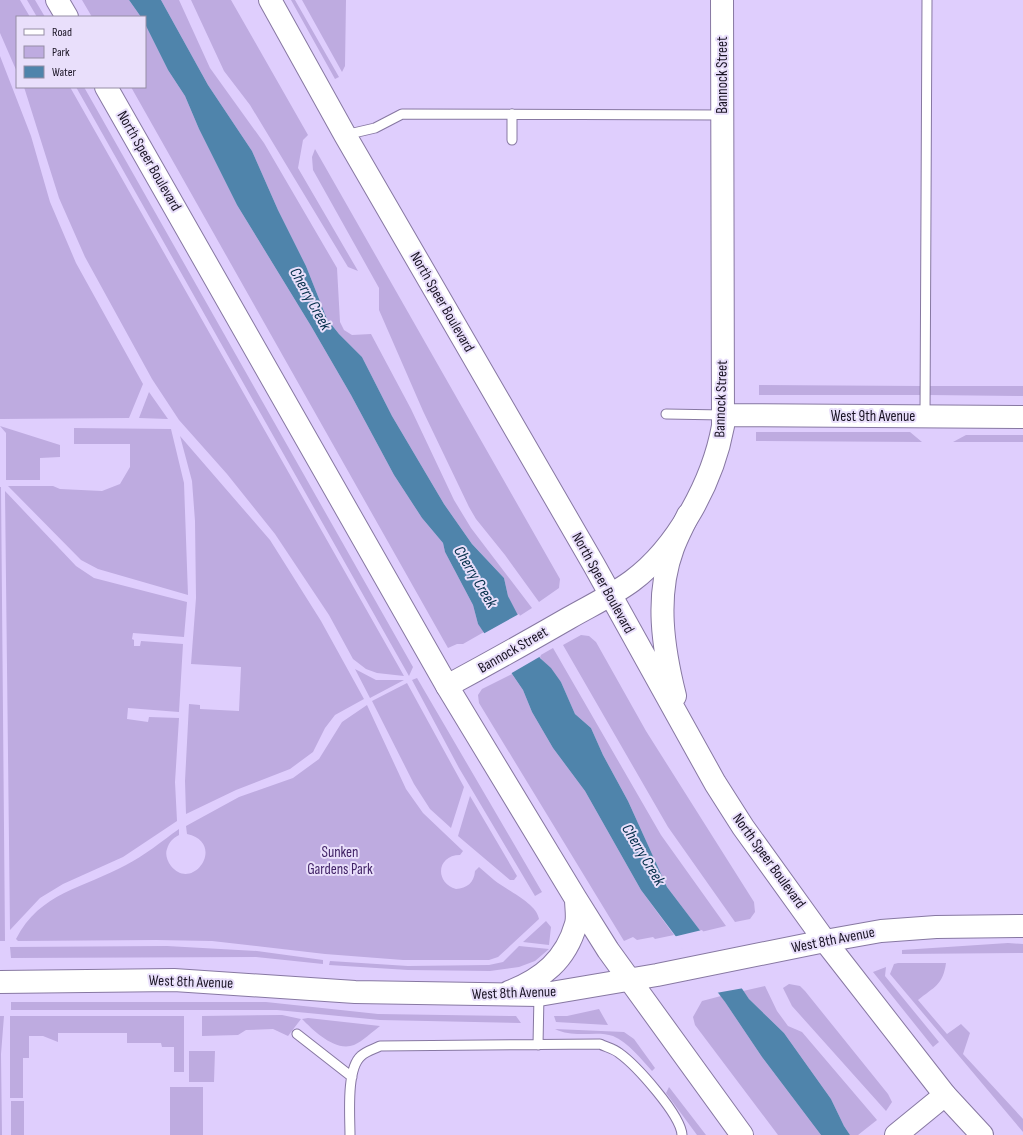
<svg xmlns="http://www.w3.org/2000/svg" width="1023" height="1135" font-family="'Sofia Sans Condensed',sans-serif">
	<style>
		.green { fill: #beabe0 }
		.water { fill: #4f84ab }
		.pier { fill: #dfcefd }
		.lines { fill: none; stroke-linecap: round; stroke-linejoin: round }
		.service-casing { stroke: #8778a2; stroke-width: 11 }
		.tertiary-casing { stroke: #8778a2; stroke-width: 24 }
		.primary-casing { stroke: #8778a2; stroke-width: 24 }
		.service { stroke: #fff; stroke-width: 9 }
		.tertiary { stroke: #fff; stroke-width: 22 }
		.primary { stroke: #fff; stroke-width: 22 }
		.labels { text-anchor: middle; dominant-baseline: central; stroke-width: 4; stroke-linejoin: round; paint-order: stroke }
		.street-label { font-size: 15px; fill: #1a1424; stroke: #e9dffb }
		.park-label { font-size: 15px; fill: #422467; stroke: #e9dffb }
		.water-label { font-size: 16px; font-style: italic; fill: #002d48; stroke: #e9dffb }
	</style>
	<rect width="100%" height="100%" fill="#dfcefd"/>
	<!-- green -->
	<path class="green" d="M0,0H20L30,17H17V72L0,33Z
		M27,0H35L45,17H37Z
		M82,0H129L141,17H92Z
		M161,0H179L210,68L264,143L337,268L340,322L344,330L352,335L371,334L411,409L454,500L471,528L532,608L518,617L508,596L504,578L472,544L444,504L392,416L362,357L339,334L327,319L306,266L278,210L252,151L208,85Z
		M191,0H231L308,135L303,140L298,168L358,271L348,267L250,105L224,71Z
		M291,0H295L339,77L335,79Z
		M302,0H346L345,66L342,72Z
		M145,24L168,70L185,96L199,129L237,205L311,326L351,395L394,475L422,518L443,543L445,552L473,605L478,624L484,632L463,644H457L448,648L444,641L131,87H145Z
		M0,56L31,136L50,202L76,263L143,384L129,418L0,419Z
		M24,87H70L404,676L377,673L366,669L353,659L329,615L275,534L227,474L179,420L152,379L85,257L59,198Z
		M76,87H84L413,667L409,676Z
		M315,149L560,579L559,588L539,602L505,555L476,519L469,507L423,411L379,310V288L313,170L312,157Z
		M759,385L920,386V395H759Z
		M929,386H1023V396L929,395Z
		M149,392L168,419L139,418Z
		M0,426L60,445V457L40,458V480H6V433Z
		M74,428L171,429L184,483L188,595L98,569L81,560L8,486H53L60,489L102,491L120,484L130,467V444H74Z
		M756,432H910L922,442L756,441Z
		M966,435H1023V442H953Z
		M180,436L270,540L321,621L364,699L335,715L325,728L313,752L290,769L236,790L186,814L185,781L189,704L200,705V709L239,711L241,667L191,664L196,598L195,521L192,481Z
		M0,487H1L5,941H0Z
		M5,491L76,566L94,578L187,602L184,637L133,633L132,639L134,640V646H140L141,641L183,644L179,712L128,708L127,719L148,722L149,717L179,718L175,782L177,821L123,857L63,884L40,898L10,930Z
		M581,635L589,636L596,642L646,731L754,902L755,912L750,919L735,922L668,827L563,645Z
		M553,648L661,835L726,926L701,932L667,887L628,801L603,755L591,728L575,714L561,682L539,656Z
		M355,669L376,680H404L370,698Z
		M512,674L523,690L532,712L553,748L585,791L641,890L674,935L655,939L653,937L637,940L633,937L624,941L479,703L478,695L482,689Z
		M417,678L542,892L535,896L459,768L412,680Z
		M407,683L464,787L451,828L430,809L414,784L372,701Z
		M367,705L406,789L423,813L463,851L460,855C437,855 434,882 456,889C467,888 474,883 475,871L479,867C484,871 489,876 494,880C506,890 537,903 539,919L498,957L489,960H403L325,954L212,941L156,940L18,941L16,939C40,892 84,888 126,865C144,856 162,841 179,829V835C173,838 169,842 167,849C165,854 167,861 171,866C193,893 227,843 187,834L186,826L239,797L293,778L319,759L342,722Z
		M470,796L517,876L514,880H510L458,836Z
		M546,921L551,927L549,945L523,942Z
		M1008,943L1023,944V953L902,954V950Z
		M167,946L257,951L323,960V964L256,957L11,958L10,947Z
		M519,946L549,949L535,961L519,967L490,971L408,970L329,965L330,961L408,966L489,965L503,962Z
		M898,963H946C943,985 934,987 918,1000L947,1034L961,1024L970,1033L963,1054L1023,1119V1132L890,974L894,964Z
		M886,967L885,976L939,1042L933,1047L873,972Z
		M789,984L800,986L805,991L888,1094L892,1102L886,1111L792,1006L783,988Z
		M765,986L777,1011L788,1026L802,1032L877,1120L858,1135H850L844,1126L831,1099L784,1033L749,999L743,991Z
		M721,996L762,1057L821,1135H778L695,1025L693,1017L702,1001Z
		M11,1002H266L378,1014L516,1016L521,1023L380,1020L277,1010H11Z
		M599,1009L608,1025L556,1022L554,1016H567Z
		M282,1015L301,1019L288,1036L273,1029L246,1030L238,1035L202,1036V1016Z
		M0,1016H4L1,1054L2,1135H0Z
		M10,1016H184V1072H174V1047H162L161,1043H127V1033H58V1042L43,1036H29V1058H23V1098H10Z
		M308,1018L380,1026C372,1032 363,1041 354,1045C335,1052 314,1031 302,1019Z
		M555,1029L624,1032L634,1039L655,1068L652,1071C641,1059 629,1043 613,1036C596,1030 575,1039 555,1029Z
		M189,1051H215L214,1082H189Z
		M170,1087H203V1135H170Z
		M669,1087L706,1135H697L666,1093Z
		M11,1101H24V1135H11Z"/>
	<!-- water -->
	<path class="water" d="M129,0H161L208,85L252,151L278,210L306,266L327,319L339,334L362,357L392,416L444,504L472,544L504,578L508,596L540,658L551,668L561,682L575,714L591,728L603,755L628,801L667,887L724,962L749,999L784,1033L831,1099L844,1126L850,1135H821L762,1057L725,1002L641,890L585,791L553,748L532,712L523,690L478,624L473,605L445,552L443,543L422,518L394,475L351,395L311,326L237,205L199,129L185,96L168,70L145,24V17H141Z"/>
	<!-- pier -->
	<path class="pier" d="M519,614L541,656L510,674L483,634Z
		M702,930L726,961L744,988L716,993L673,937Z"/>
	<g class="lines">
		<defs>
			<path id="service" d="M512,114V140
				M345,135L375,128L402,114L722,115
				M666,414L723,415
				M925,416L927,0
				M297,1034L352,1077
				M538,1045L539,995
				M350,1135C350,1116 346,1069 361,1056C366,1051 374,1049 380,1046L600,1044C606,1047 614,1049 619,1053C636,1065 681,1115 682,1135"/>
			<path id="tertiary" d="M723,415L1023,417
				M447,686C488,664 529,641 569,618C590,606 613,595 632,581C678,547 713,481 723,426L722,0
				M896,1135L945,1095"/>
			<path id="primary" d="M57,0L67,17
				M270,0L345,135L594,565L715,783L743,827L825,941L945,1095L982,1135
				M106,87L447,686L576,899L608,950L742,1135
				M675,696C663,648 655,596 673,548C677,537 683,526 688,515
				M0,982L174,980L355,992L539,995L657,975L825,941L881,931L936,927L1023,926
				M509,992C542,979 566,960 576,924C578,917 576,907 576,899"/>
		</defs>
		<!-- service casing -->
		<use href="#service" class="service-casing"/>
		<!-- tertiary casing -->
		<use href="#tertiary" class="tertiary-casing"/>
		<!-- primary casing -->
		<use href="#primary" class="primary-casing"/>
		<!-- service -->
		<use href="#service" class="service"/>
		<!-- tertiary -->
		<use href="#tertiary" class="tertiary"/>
		<!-- primary -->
		<use href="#primary" class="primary"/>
	</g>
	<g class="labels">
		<!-- street labels -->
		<g class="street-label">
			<text transform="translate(722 75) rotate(-90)">Bannock Street</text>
			<text transform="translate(149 161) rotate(60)">North Speer Boulevard</text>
			<text transform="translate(442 302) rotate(60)">North Speer Boulevard</text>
			<text transform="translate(721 399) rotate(-88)">Bannock Street</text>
			<text x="873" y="416">West 9th Avenue</text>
			<text transform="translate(603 583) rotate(61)">North Speer Boulevard</text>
			<text transform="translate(513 650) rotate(-30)">Bannock Street</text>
			<text transform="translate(769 861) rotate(54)">North Speer Boulevard</text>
			<text transform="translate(833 940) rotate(-11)">West 8th Avenue</text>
			<text transform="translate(191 982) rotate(2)">West 8th Avenue</text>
			<text transform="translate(514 993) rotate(-2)">West 8th Avenue</text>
		</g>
		<!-- park labels -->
		<g class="park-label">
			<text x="340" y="852">Sunken<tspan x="340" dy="17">Gardens Park</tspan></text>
		</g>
		<!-- water labels -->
		<g class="water-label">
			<text transform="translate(310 299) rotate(61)">Cherry Creek</text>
			<text transform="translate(475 577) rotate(59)">Cherry Creek</text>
			<text transform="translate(643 855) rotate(59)">Cherry Creek</text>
		</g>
	</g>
	<!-- legend -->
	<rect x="16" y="16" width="130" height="72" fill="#e9dffb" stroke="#968ea5"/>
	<rect x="24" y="29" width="20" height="6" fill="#ffffff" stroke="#968ea5"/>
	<text x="52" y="36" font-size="12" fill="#1a1424">Road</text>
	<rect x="24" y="46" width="20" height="12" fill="#beabe0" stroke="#968ea5"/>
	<text x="52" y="56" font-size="12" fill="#1a1424">Park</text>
	<rect x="24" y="66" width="20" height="12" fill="#4f84ab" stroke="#968ea5"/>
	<text x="52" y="76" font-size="12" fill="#1a1424">Water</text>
</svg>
